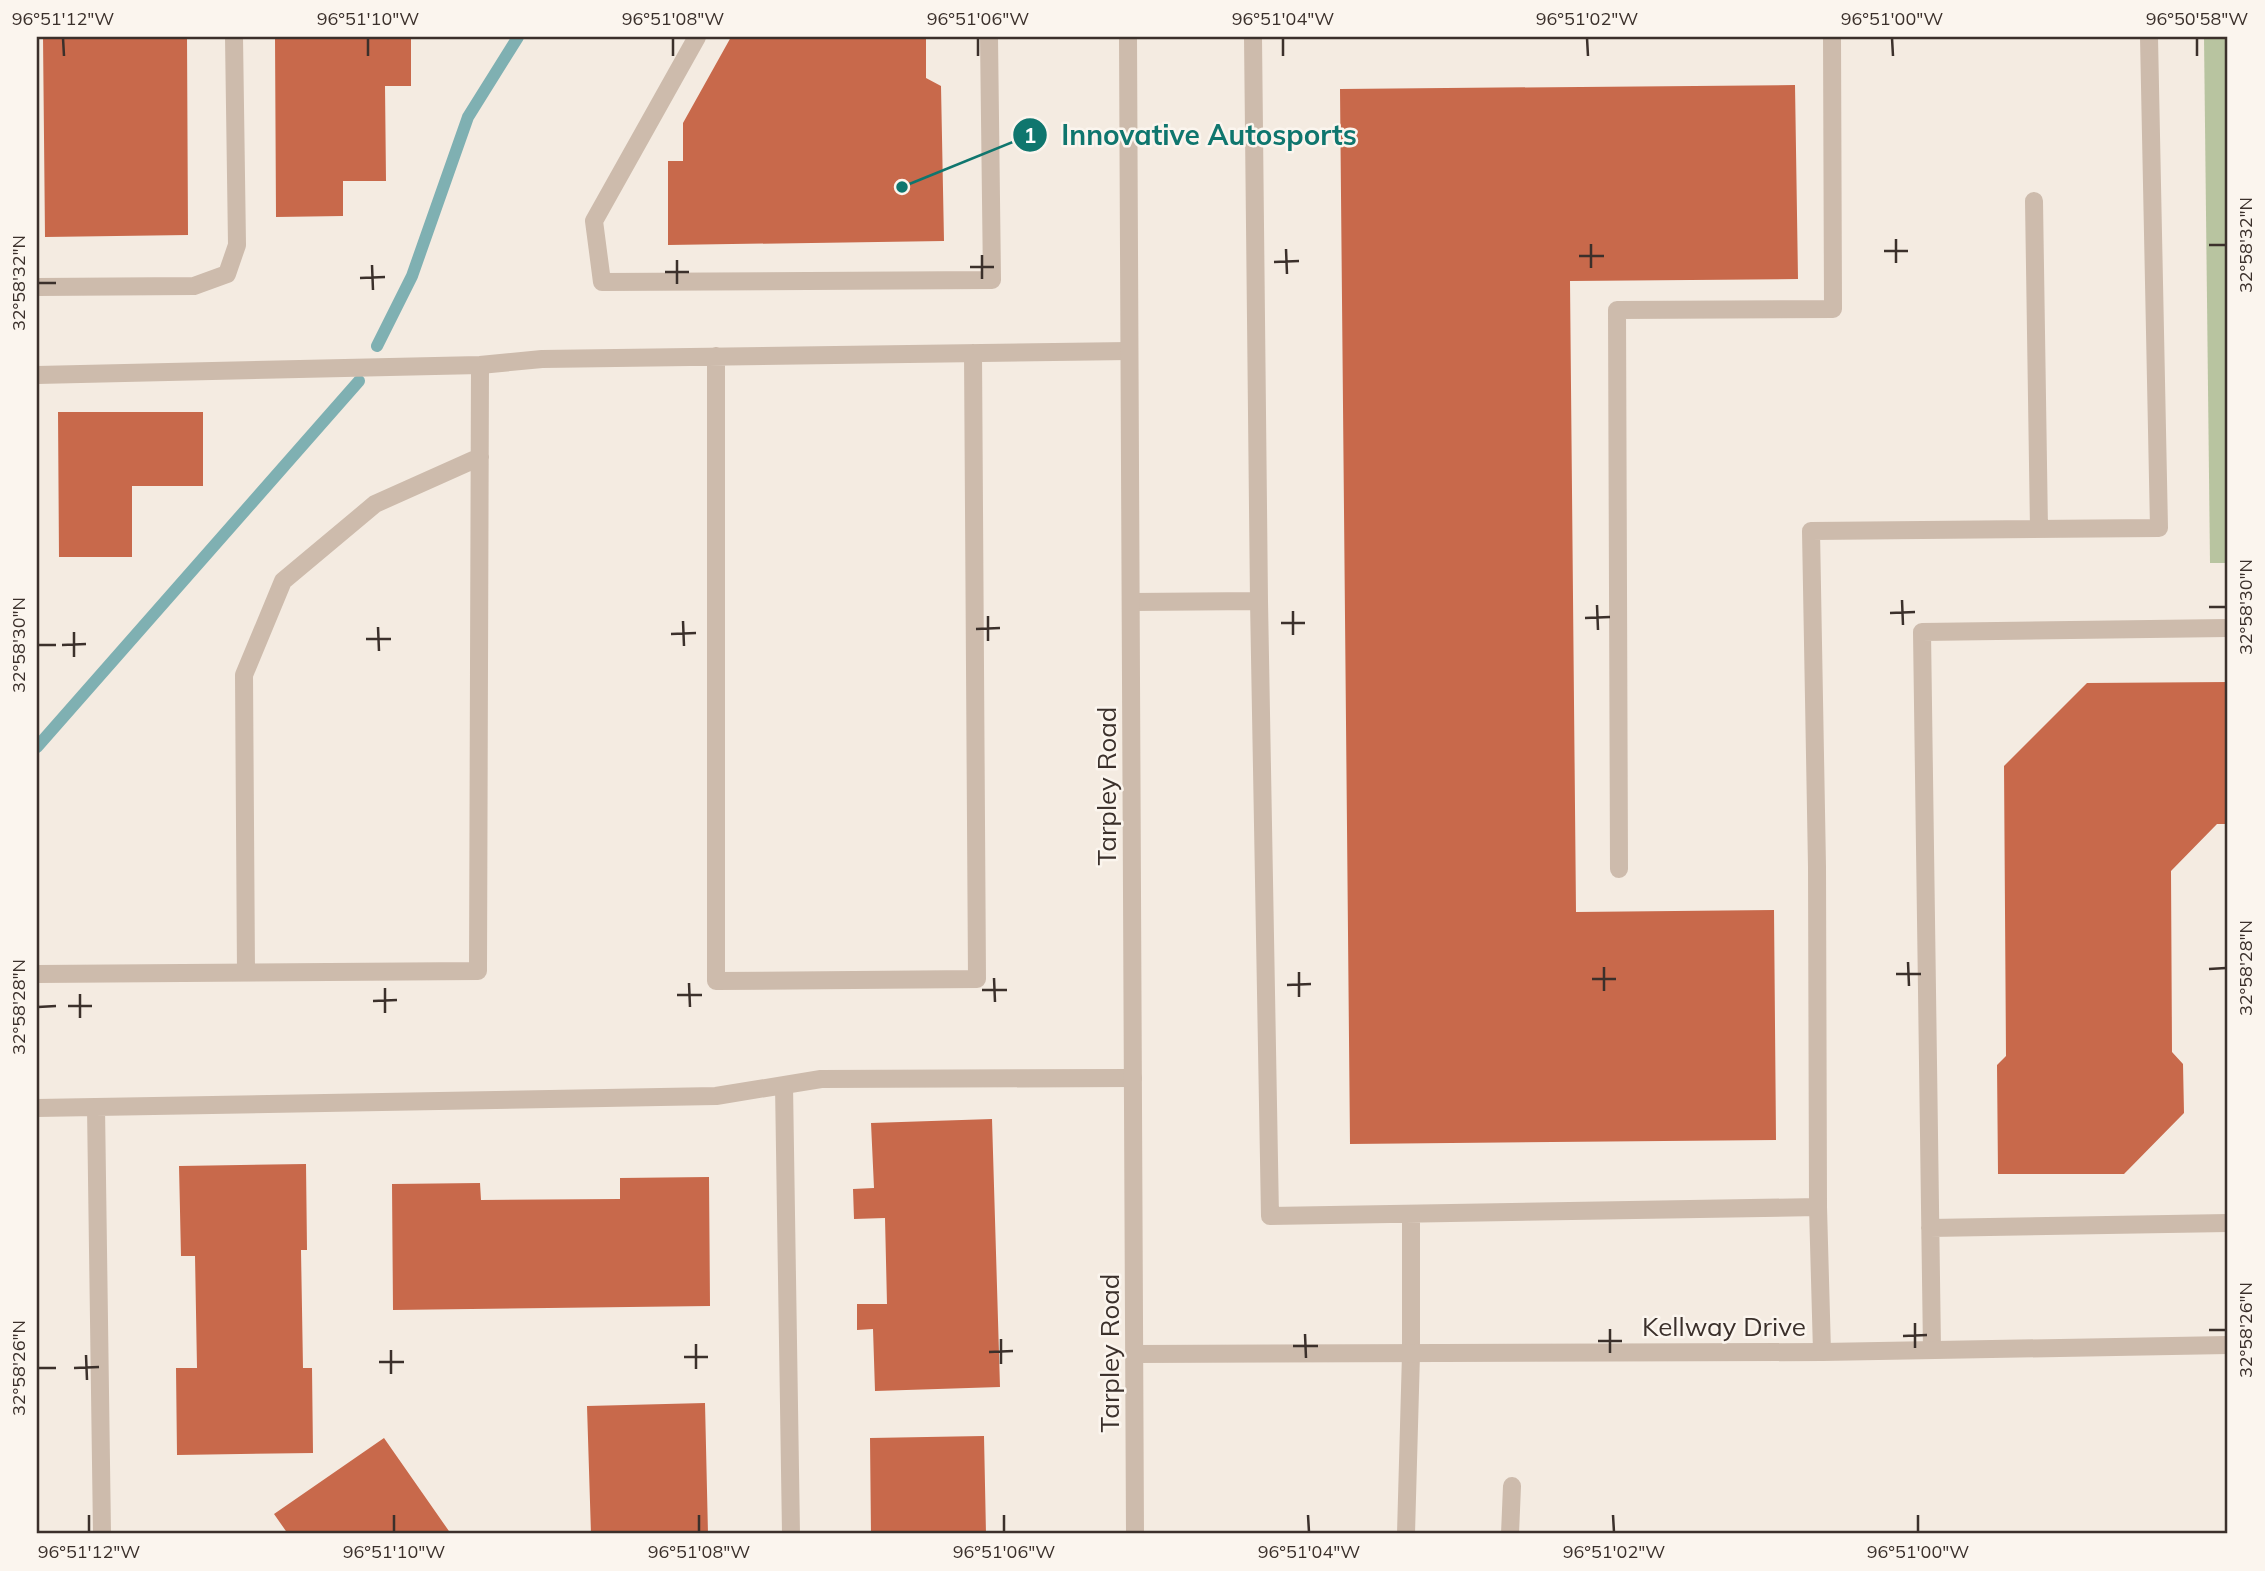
<svg xmlns="http://www.w3.org/2000/svg" width="2265" height="1571" font-family="Mulish,sans-serif">
	<style>
		.green { fill: #b8c4a0 }
		.lines { fill: none; stroke-linecap: round; stroke-linejoin: round }
		.stream { stroke: #7fb0b2; stroke-width: 12 }
		.building { fill: #c8694b }
		.lane { stroke: #cdbbac; stroke-width: 18 }
		.street { stroke: #cdbbac; stroke-width: 18 }
		.ticks { fill: none; stroke: #3b302b; stroke-width: 2.5 }
		.labels { text-anchor: middle; dominant-baseline: central; stroke-width: 5; stroke-linejoin: round; paint-order: stroke }
		.street-label { font-size: 26px; fill: #3b302b; stroke: #fbf5ee }
		.leader { fill: none; stroke: #0f766e; stroke-width: 2.5 }
		.callout-dot { fill: #0f766e; stroke: #fbf5ee; stroke-width: 2.5 }
		.mark-label { font-size: 21px; text-anchor: middle; font-weight: bold; fill: #fff }
		.callout-label { font-size: 28px; text-anchor: middle; font-weight: bold; fill: #0f766e; stroke: #fbf5ee; stroke-width: 5; stroke-linejoin: round; paint-order: stroke }
		.neatline { fill: none; stroke: #3b302b; stroke-width: 2.5 }
		.ticks-label { font-size: 18px; text-anchor: middle; fill: #3b302b }
	</style>
	<rect width="100%" height="100%" fill="#f4ebe1"/>
	<!-- green -->
	<path class="green" d="M2204,37H2228V563H2210Z"/>
	<g class="lines">
		<!-- stream -->
		<path class="stream" d="M377,346L412,276L468,117L518,37
			M37,747L359,381"/>
	</g>
	<!-- building -->
	<path class="building" d="M43,37H187L188,235L45,237Z
		M275,37H411V86H385L386,181H343V216L276,217Z
		M731,37H926V78L941,86L944,241L668,245V161H683V123Z
		M1795,85L1798,279L1570,281L1576,912L1774,910L1776,1140L1350,1144L1340,89Z
		M58,412H203V486H132V557H59Z
		M2228,682V824H2217L2171,871L2172,1052L2183,1064L2184,1113L2124,1174H1998L1997,1065L2006,1056L2004,766L2087,683Z
		M992,1119L1000,1387L875,1391L873,1329L857,1330V1304H887L885,1218L854,1219L853,1189L874,1188L871,1123Z
		M306,1164L307,1250H301L303,1368H312L313,1453L177,1455L176,1368H197L195,1256H181L179,1166Z
		M709,1177L710,1306L393,1310L392,1184L480,1183L481,1200L620,1199V1178Z
		M705,1403L708,1534H591L587,1406Z
		M984,1436L986,1534H871L870,1438Z
		M384,1438L451,1534H288L274,1514Z"/>
	<g class="lines">
		<!-- lane -->
		<path class="lane" d="M697,37L594,221L602,282L992,280L989,37
			M1253,37L1259,601L1270,1216L1818,1207
			M2034,201L2039,529
			M37,287L194,286L227,274L237,245L234,37
			M716,356V981L977,979L973,353
			M37,375L480,365L542,359L1129,351
			M1132,602L1259,601
			M1619,869L1617,310L1833,309L1832,37
			M246,972L244,675L283,581L375,504L480,457
			M37,974L478,971L480,365
			M784,1085L791,1534
			M96,1107L102,1534
			M37,1108L716,1096L821,1079L1133,1078
			M1930,1228L2228,1223
			M1932,1350L1922,632L2228,628
			M1822,1352L1818,1207L1817,867L1811,531L2159,528L2149,37
			M1406,1534L1411,1354V1214
			M1510,1534L1512,1486"/>
		<!-- street -->
		<path class="street" d="M1128,37L1135,1534
			M1135,1354L1822,1352L2228,1345"/>
	</g>
	<!-- ticks -->
	<path class="ticks" d="M63,38L64,56M368,38V56M673,38V56M978,38V56M1283,38V56M1587,38L1588,56M1892,38L1893,56M2197,38V56M1896,239V263M1591,244V268M2209,245H2226M1286,249L1287,274M1884,251H1908M982,255V279M1579,256H1604M677,260V284M1274,262L1299,261M372,265L373,290M970,267H994M665,272H689M360,278L385,277M38,283H56M1902,600L1903,625M1597,605L1598,630M2209,607H2226M1293,611V635M1890,613L1915,612M988,616V641M1585,618L1610,617M683,621L684,646M1281,623H1305M378,627L379,651M976,629L1000,628M74,632V657M671,634L696,633M366,639H391M38,645H56M62,645L86,644M1908,962L1909,986M1604,967V991M2209,969L2226,968M1299,972V997M1896,974H1921M994,978L995,1002M1592,979H1616M689,983L690,1007M1287,985L1311,984M385,988V1013M982,990H1007M80,994V1018M677,995H702M373,1001L397,1000M68,1006H92M38,1007L56,1006M1915,1323V1348M1610,1329V1353M2209,1330H2226M1305,1334L1306,1358M1903,1336L1927,1335M1001,1339V1364M1598,1341H1622M696,1344V1369M1293,1346H1318M391,1350V1374M989,1352L1013,1351M86,1355L87,1380M684,1357H708M379,1362H404M38,1368H56M74,1368L99,1367M89,1515V1532M394,1515V1532M699,1515V1532M1004,1515V1532M1308,1515L1309,1532M1613,1515L1614,1532M1918,1515V1532"/>
	<g class="labels">
		<!-- street labels -->
		<g class="street-label">
			<text transform="translate(1106 786) rotate(-90)">Tarpley Road</text>
			<text x="1724" y="1326">Kellway Drive</text>
			<text transform="translate(1109 1353) rotate(-90)">Tarpley Road</text>
		</g>
	</g>
	<!-- callouts -->
	<path class="leader" d="M902 187L1030 135"/>
	<g class="callout-dot">
		<circle cx="902" cy="187" r="7"/>
		<circle cx="1030" cy="135" r="18"/>
	</g>
	<g class="mark-label">
		<text x="1030" y="143">1</text>
	</g>
	<g class="callout-label">
		<text x="1209" y="145">Innovative Autosports</text>
	</g>
	<!-- border -->
	<rect width="2265" height="1571" fill="none" stroke="#fbf5ee" stroke-width="77"/>
	<rect x="38" y="38" width="2188" height="1494" class="neatline"/>
	<g class="ticks-label">
		<text x="63" y="25">96°51'12"W</text>
		<text x="368" y="25">96°51'10"W</text>
		<text x="673" y="25">96°51'08"W</text>
		<text x="978" y="25">96°51'06"W</text>
		<text x="1283" y="25">96°51'04"W</text>
		<text x="1587" y="25">96°51'02"W</text>
		<text x="1892" y="25">96°51'00"W</text>
		<text x="2197" y="25">96°50'58"W</text>
		<text transform="translate(2246 245) rotate(-90)" y="6">32°58'32"N</text>
		<text transform="translate(19 283) rotate(-90)" y="6">32°58'32"N</text>
		<text transform="translate(2246 607) rotate(-90)" y="6">32°58'30"N</text>
		<text transform="translate(19 645) rotate(-90)" y="6">32°58'30"N</text>
		<text transform="translate(2246 968) rotate(-90)" y="6">32°58'28"N</text>
		<text transform="translate(19 1007) rotate(-90)" y="6">32°58'28"N</text>
		<text transform="translate(2246 1330) rotate(-90)" y="6">32°58'26"N</text>
		<text transform="translate(19 1368) rotate(-90)" y="6">32°58'26"N</text>
		<text x="89" y="1558">96°51'12"W</text>
		<text x="394" y="1558">96°51'10"W</text>
		<text x="699" y="1558">96°51'08"W</text>
		<text x="1004" y="1558">96°51'06"W</text>
		<text x="1309" y="1558">96°51'04"W</text>
		<text x="1614" y="1558">96°51'02"W</text>
		<text x="1918" y="1558">96°51'00"W</text>
	</g>
</svg>
